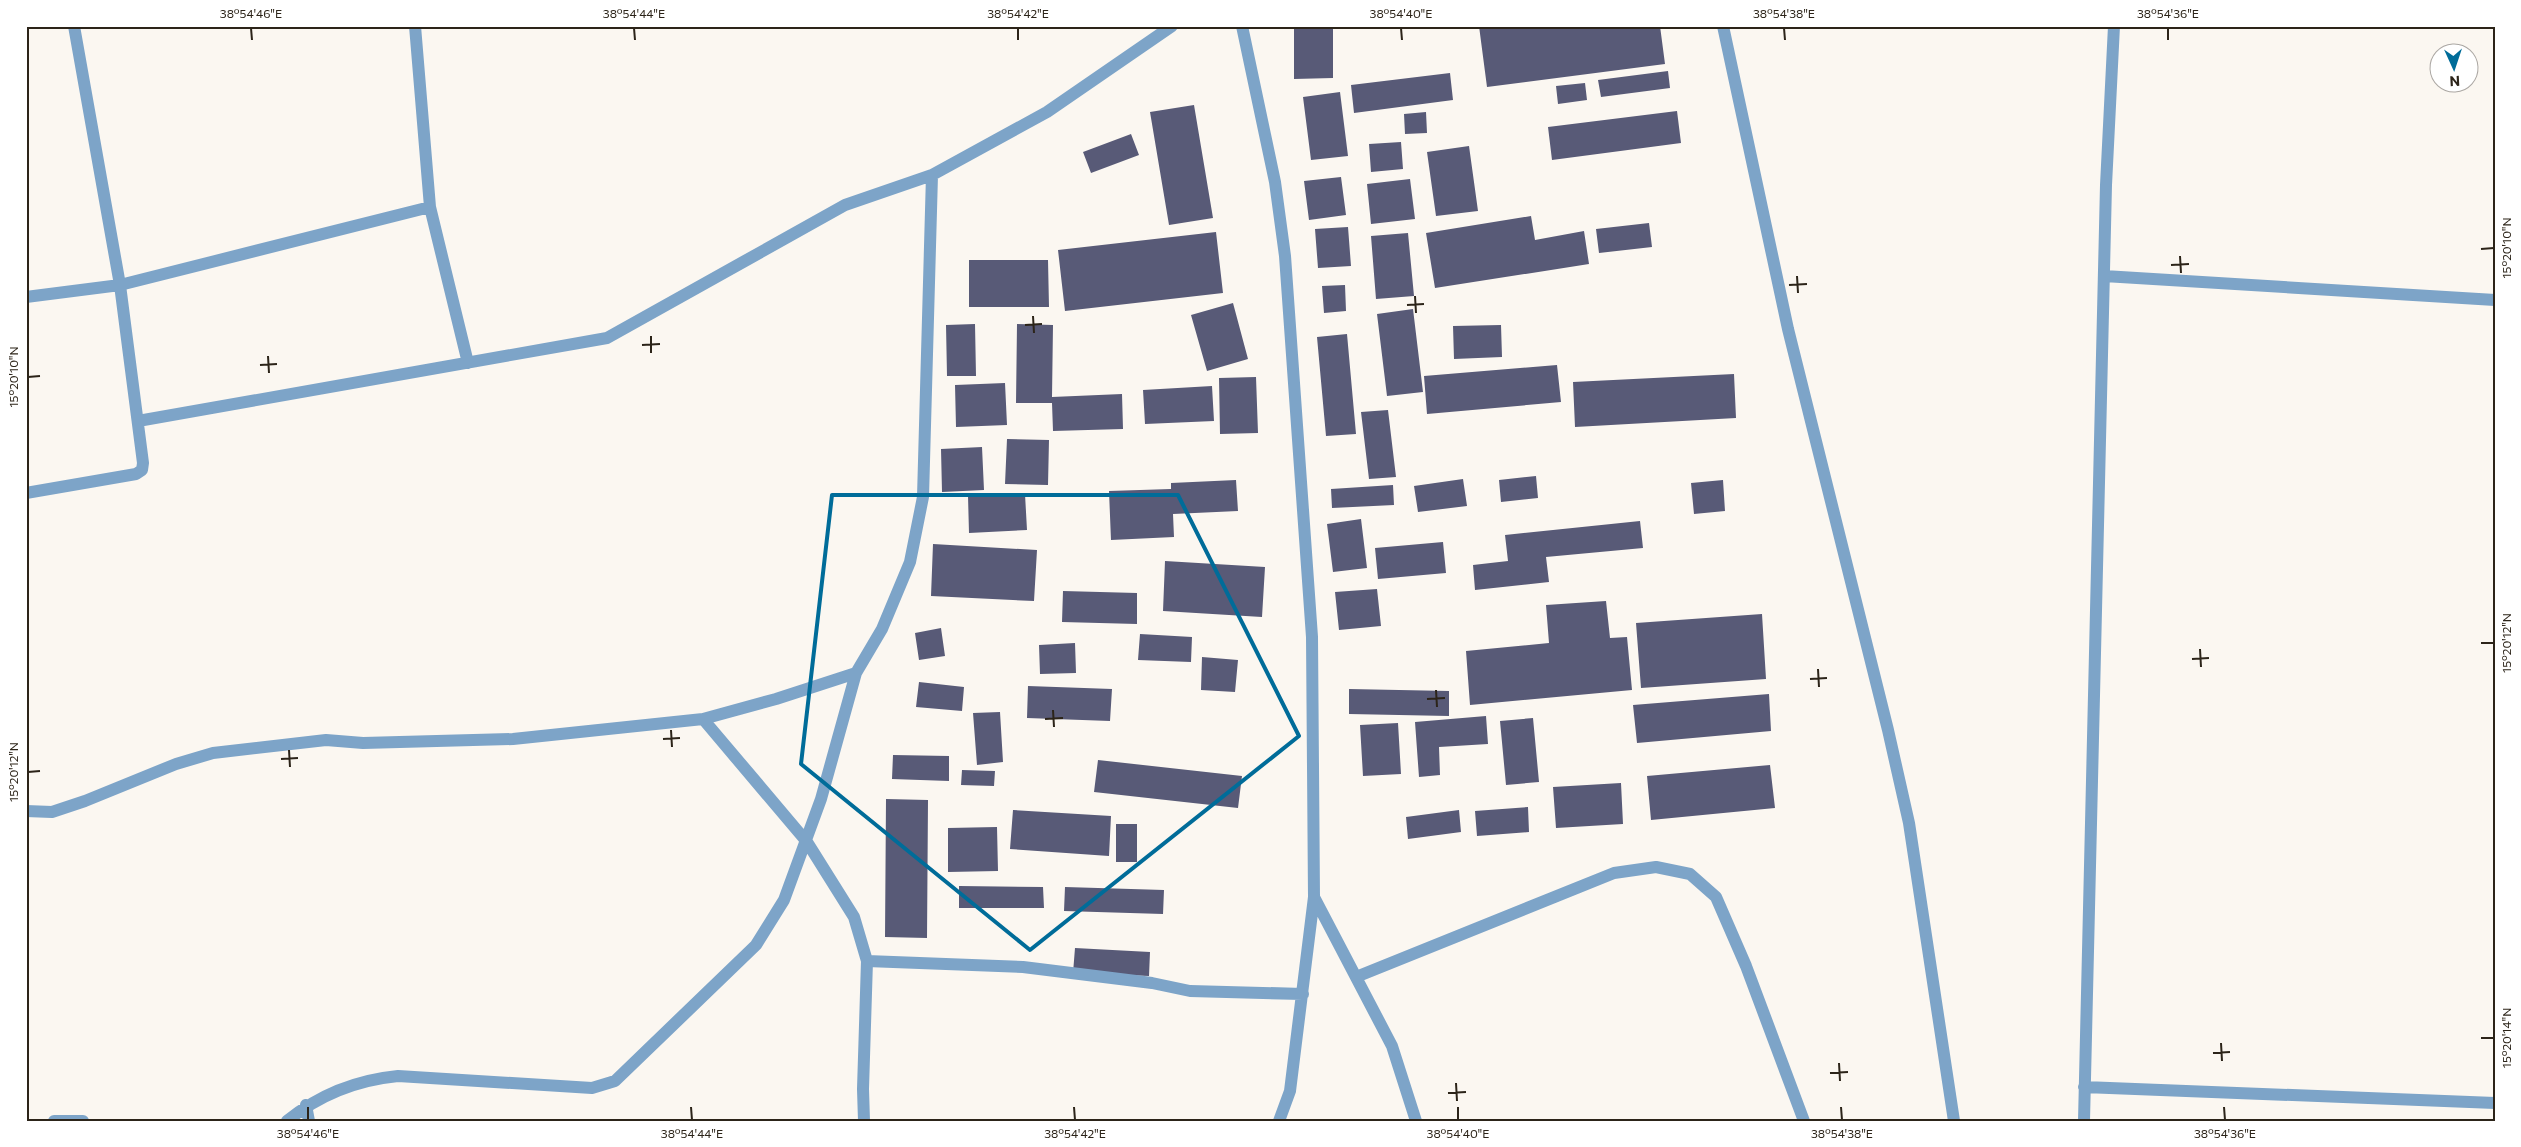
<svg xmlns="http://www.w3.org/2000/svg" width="2521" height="1147" font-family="Commissioner,sans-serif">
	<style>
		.building { fill: #585a77 }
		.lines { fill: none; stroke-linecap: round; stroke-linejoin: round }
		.minor { stroke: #7da4c8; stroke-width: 12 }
		.marked { fill: none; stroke: #006c99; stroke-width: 4; stroke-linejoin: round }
		.ticks { fill: none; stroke: #2c2419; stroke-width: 2 }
		.neatline { fill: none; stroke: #2c2419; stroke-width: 2 }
		.ticks-label { font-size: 12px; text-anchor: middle; fill: #2c2419 }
	</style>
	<rect width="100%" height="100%" fill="#fbf7f1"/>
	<!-- building -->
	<path class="building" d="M1294,26H1333V78L1294,79Z
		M1479,26H1660L1665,64L1487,87Z
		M1668,71L1670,88L1601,97L1598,80Z
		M1450,73L1453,100L1354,113L1351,85Z
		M1585,83L1587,100L1558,104L1556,86Z
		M1340,92L1348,156L1311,160L1303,97Z
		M1194,105L1213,218L1169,225L1150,112Z
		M1677,111L1681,143L1552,160L1548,127Z
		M1426,112L1427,133L1405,134L1404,114Z
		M1131,134L1139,155L1091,173L1083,152Z
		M1401,142L1403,169L1371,172L1369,144Z
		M1469,146L1478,211L1436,216L1427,152Z
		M1341,177L1346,215L1309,220L1304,181Z
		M1410,179L1415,219L1371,224L1367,184Z
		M1531,216L1535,240L1584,231L1589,264L1435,288L1426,233Z
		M1649,223L1652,247L1599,253L1596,229Z
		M1348,227L1351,266L1318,268L1315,229Z
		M1216,232L1223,293L1065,311L1058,250Z
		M1408,233L1414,296L1376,299L1371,236Z
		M969,260H1048L1049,307H969Z
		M1345,285L1346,311L1324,313L1322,286Z
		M1233,303L1248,359L1207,371L1191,315Z
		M1413,309L1423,392L1387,396L1377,314Z
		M975,324L976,376H947L946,325Z
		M1017,324L1053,325L1052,397L1122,394L1123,429L1053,431L1052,403H1016Z
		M1501,325L1502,357L1454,359L1453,326Z
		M1347,334L1356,434L1326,436L1317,337Z
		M1557,365L1561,402L1427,414L1424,376Z
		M1734,374L1736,418L1575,427L1573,382Z
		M1256,377L1258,433L1220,434L1219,378Z
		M1005,383L1007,425L956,427L955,385Z
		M1212,386L1214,421L1145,424L1143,390Z
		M1388,410L1396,477L1369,479L1361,412Z
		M1007,439L1049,440L1048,485L1005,484Z
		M982,447L984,490L942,492L941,449Z
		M1536,476L1538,498L1501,502L1499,480Z
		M1463,479L1467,506L1418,512L1414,486Z
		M1236,480L1238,511L1173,514L1174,537L1111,540L1109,491L1171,489V483Z
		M1723,480L1725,511L1694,514L1691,483Z
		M1393,485L1394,505L1332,508L1331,489Z
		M1025,494L1027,530L969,533L968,496Z
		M1361,519L1367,568L1333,572L1327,524Z
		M1640,521L1643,548L1546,557L1549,582L1475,590L1473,565L1508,561L1505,535Z
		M1443,542L1446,573L1378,579L1375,548Z
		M933,544L1037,550L1034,601L931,596Z
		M1165,561L1265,567L1262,617L1163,611Z
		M1377,589L1381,626L1339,630L1335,592Z
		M1063,591L1137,593V624L1062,622Z
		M1606,601L1610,638L1627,637L1632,690L1470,705L1466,651L1549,643L1546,605Z
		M1762,614L1766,679L1641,688L1636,623Z
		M941,628L945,656L919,660L915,633Z
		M1140,634L1192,637L1191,662L1138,660Z
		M1075,643L1076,673L1040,674L1039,645Z
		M1202,657L1238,660L1235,692L1201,690Z
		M919,682L964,687L962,711L916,707Z
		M1028,686L1112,689L1110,721L1027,718Z
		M1349,689L1449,691V716L1349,714Z
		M1769,694L1771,731L1637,743L1633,705Z
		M1000,712L1003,762L977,765L973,713Z
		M1486,716L1488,744L1439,747L1440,775L1419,777L1415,722Z
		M1533,718L1539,782L1506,785L1500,721Z
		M1398,723L1401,774L1363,776L1360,725Z
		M893,755L949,756V781L892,779Z
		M1098,760L1242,776L1238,808L1094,792Z
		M1770,765L1775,808L1651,820L1647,776Z
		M962,770L995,771L994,786L961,785Z
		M1621,783L1623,824L1556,828L1553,787Z
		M886,799L928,800L927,938L885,937Z
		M1528,807L1529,832L1477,836L1475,811Z
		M1013,810L1111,816L1109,856L1010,849Z
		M1459,810L1461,832L1408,839L1406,817Z
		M1116,824H1137V862H1116Z
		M997,827L998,871L948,872V828Z
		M959,886L1043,887L1044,908H959Z
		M1065,887L1164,890L1163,914L1064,911Z
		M1075,948L1150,952L1149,976L1073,973Z"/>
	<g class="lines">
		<!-- minor -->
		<path class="minor" d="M415,26L430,207L468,363
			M1242,26L1275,182L1285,256L1312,637L1314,897L1290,1091L1279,1121
			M1723,26L1788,329L1888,730L1909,823L1954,1121
			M2104,276L2495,300
			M26,297L120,285L430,207
			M138,421L607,338L845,205L932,175L1047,112L1172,26
			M26,493L136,474L142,470L143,463L120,285L74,26
			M703,719L807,842L854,917L867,961L863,1089L864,1121
			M26,811L52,812L85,801L176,764L213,753L326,740L363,743L513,739L703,719L776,699L856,673
			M1314,897L1392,1046L1416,1121
			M867,961L1023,967L1152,983L1190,991L1303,994
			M1356,977L1614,873L1656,867L1690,874L1716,897L1746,966L1804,1121
			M2084,1087L2495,1103
			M306,1105L309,1121
			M54,1121H83
			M287,1121C319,1095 357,1080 398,1076L592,1088L615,1081L756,945L784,900L821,799L856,673L882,629L910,562L923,497L932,175
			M2084,1121L2106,185L2114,26"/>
	</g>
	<!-- marked area -->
	<path class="marked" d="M832,495H1178L1299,736L1030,950L801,764Z"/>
	<!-- ticks -->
	<path class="ticks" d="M251,28L252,40M634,28L635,40M1018,28V40M1401,28L1402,40M1784,28L1785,40M2168,28V40M2481,249L2494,248M2180,256L2181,273M2171,265L2189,264M1797,276L1798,293M1789,285L1807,284M1415,296L1416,313M1407,305L1424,304M1033,316L1034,333M1025,325L1042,324M651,336V353M642,345L660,344M268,356L269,373M260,365L277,364M28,377L40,376M2481,643H2494M2200,649L2201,667M2192,659L2209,658M1818,669L1819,687M1810,679L1827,678M1436,690L1437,707M1427,699L1445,698M1053,710L1054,727M1045,719L1063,718M671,730L672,747M663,739L680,738M289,750L290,767M281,759L298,758M28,772L40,771M2481,1038H2494M2221,1043L2222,1061M2213,1053L2230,1052M1839,1063L1840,1081M1830,1073L1848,1072M1456,1083L1457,1101M1448,1093L1466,1092M308,1107V1120M691,1107L692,1120M1074,1107L1075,1120M1458,1107V1120M1841,1107L1842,1120M2224,1107L2225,1120"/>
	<!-- border -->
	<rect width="2521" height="1147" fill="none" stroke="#ffffff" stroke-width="55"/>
	<!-- north arrow -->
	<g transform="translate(2454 68) rotate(177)"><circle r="24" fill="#ffffff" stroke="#aba7a3"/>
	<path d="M0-4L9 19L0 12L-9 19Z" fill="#006c99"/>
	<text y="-8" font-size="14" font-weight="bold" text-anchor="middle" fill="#2c2419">N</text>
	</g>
	<rect x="28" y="28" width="2466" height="1092" class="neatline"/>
	<g class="ticks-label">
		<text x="251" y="18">38°54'46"E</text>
		<text x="634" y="18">38°54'44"E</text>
		<text x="1018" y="18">38°54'42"E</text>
		<text x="1401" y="18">38°54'40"E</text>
		<text x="1784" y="18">38°54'38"E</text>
		<text x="2168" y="18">38°54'36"E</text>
		<text transform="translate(2507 248) rotate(-90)" y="4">15°20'10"N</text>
		<text transform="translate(14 377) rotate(-90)" y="4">15°20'10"N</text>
		<text transform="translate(2507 643) rotate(-90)" y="4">15°20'12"N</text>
		<text transform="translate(14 772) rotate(-90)" y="4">15°20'12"N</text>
		<text transform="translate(2507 1038) rotate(-90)" y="4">15°20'14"N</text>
		<text x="308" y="1138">38°54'46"E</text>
		<text x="692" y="1138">38°54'44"E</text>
		<text x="1075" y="1138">38°54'42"E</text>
		<text x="1458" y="1138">38°54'40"E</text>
		<text x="1842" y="1138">38°54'38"E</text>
		<text x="2225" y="1138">38°54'36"E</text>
	</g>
</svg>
